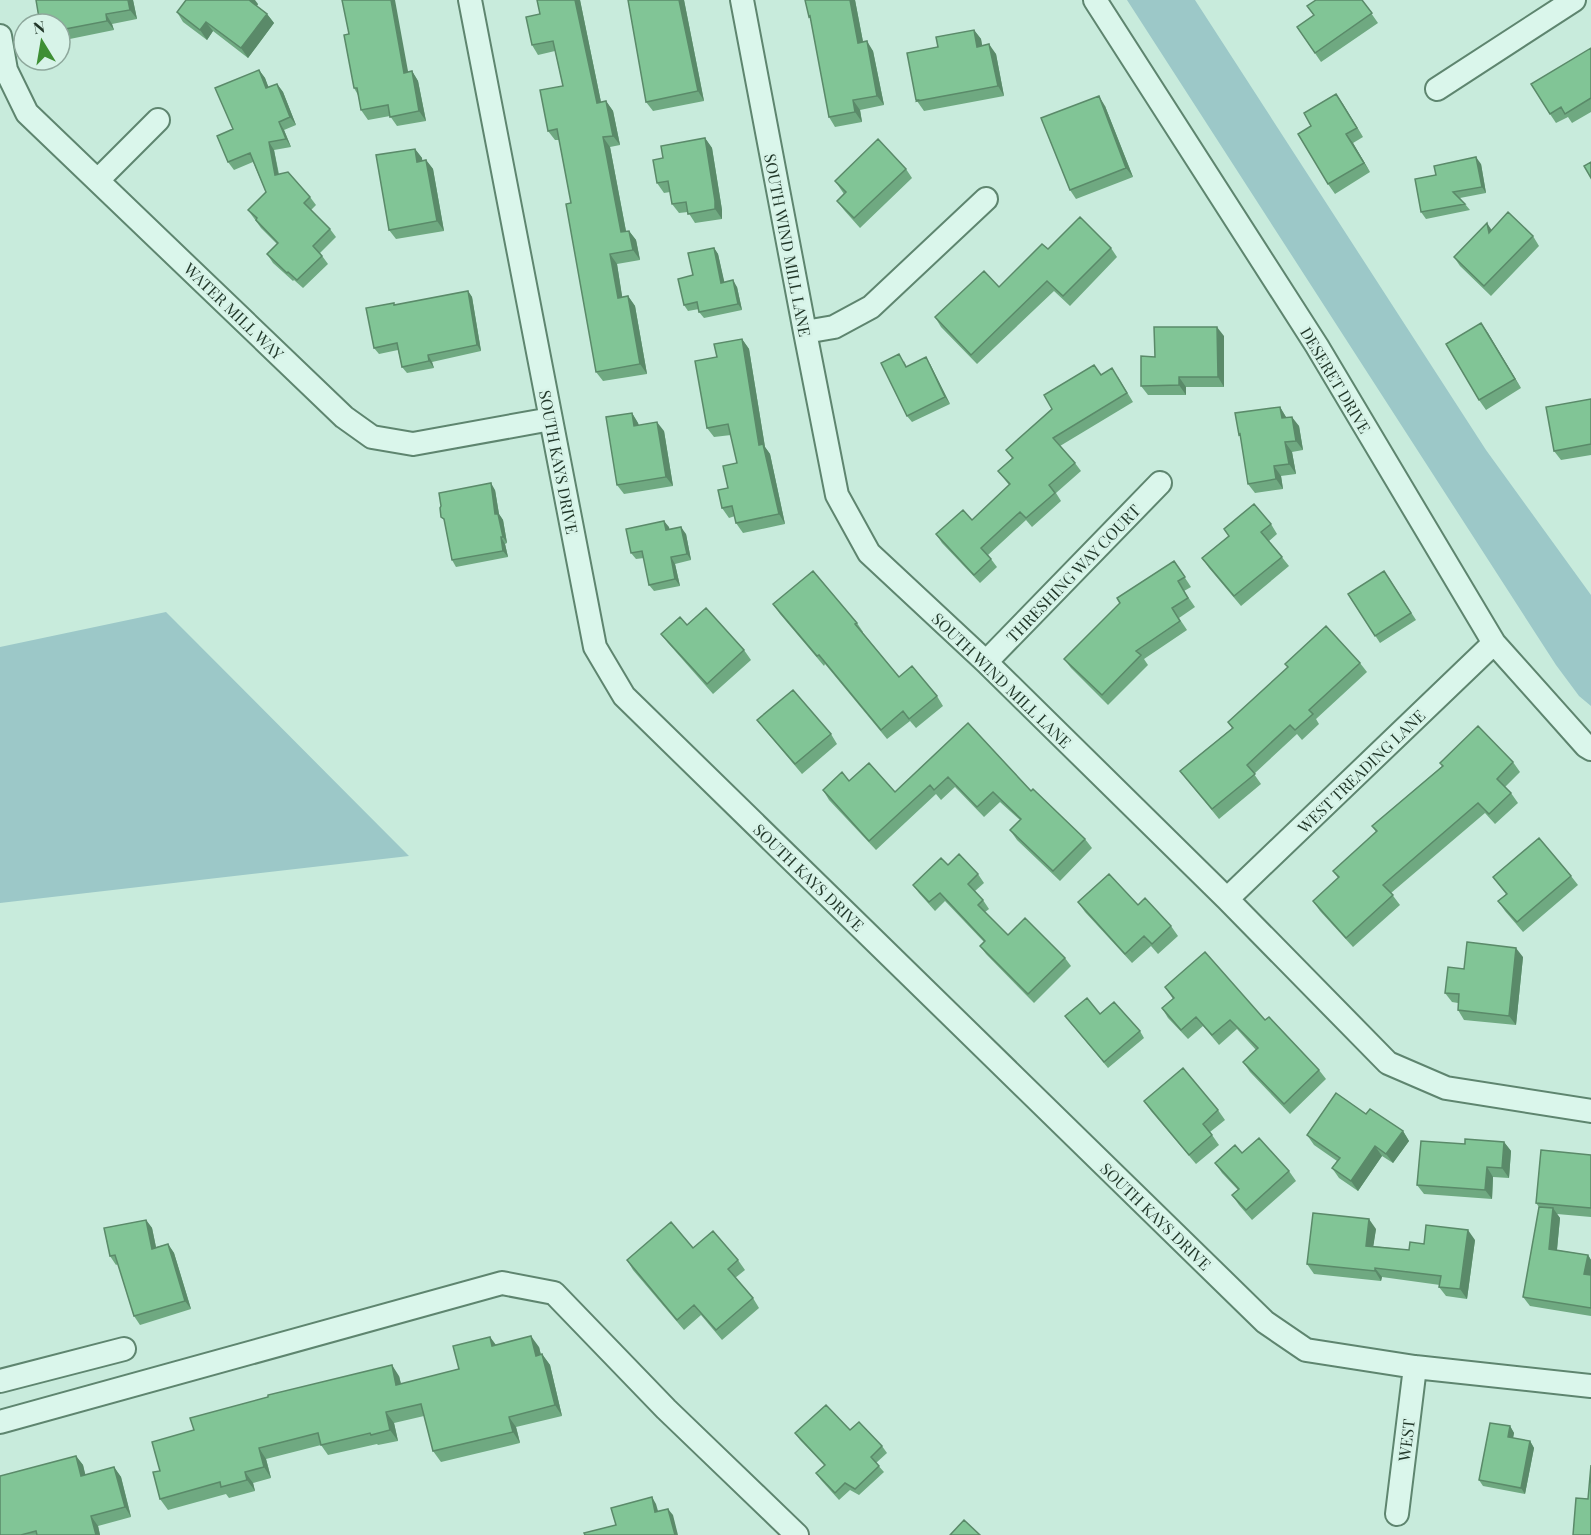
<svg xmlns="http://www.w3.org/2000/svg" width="1591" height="1535" font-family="'Playfair Display',serif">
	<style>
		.green { fill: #9cc8c8 }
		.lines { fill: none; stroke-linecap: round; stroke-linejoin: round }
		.minor-casing { stroke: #5e856f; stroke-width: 26 }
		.minor { stroke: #daf6eb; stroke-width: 22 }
		.wall { fill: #6fa981 }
		.shaded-wall { fill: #5a8a69 }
		.building { fill: #81c596; stroke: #5a8a69; stroke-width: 1.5 }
		.labels { text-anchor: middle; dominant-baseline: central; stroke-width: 5; stroke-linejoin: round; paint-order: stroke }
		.street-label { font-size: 16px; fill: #213729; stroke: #d7f3e8 }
	</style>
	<rect width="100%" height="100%" fill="#c8ebdc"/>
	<!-- green -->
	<path class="green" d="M1127,0H1195L1486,450L1591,595V706L1579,696L1556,665Z
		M166,612L409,856L0,903V647Z"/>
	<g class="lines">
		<defs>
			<path id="minor" d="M470,0L595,647L624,696L1265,1322L1306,1350L1415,1367L1591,1386
				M742,0L805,332L837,495L869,553L986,662L1227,899L1388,1063L1446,1088L1591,1111
				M1095,0L1317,346L1494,643L1586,746L1591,749
				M0,36L6,70L27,113L344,417L372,437L413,444L551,419
				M1437,89L1574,0
				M98,180L158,120
				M805,332L834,327L871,307L986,199
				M986,662L1160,483
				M1227,899L1494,643
				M0,1381L124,1349
				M0,1422L502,1283L554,1293L666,1409L797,1535
				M1397,1514L1415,1367"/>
		</defs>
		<!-- minor casing -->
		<use href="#minor" class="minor-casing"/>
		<!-- minor -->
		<use href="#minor" class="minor"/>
	</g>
	<!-- wall -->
	<path class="wall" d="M133,0L137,19L112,24L114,30L60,41V24Z
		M537,0H580L601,102L606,101L613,111L620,145L610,147L626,231H629L636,240L640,260L617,264L622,297L628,296L635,306L647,374L603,381L596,372L571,203L559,140H555L548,131L563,86L555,51L538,55L532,45L540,14Z
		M628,0H684L704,101L653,111L646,102Z
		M805,0H855L863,42L873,51L884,105L860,110L862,122L835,127L829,117L811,19L809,17Z
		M1362,0L1378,23L1321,62L1297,27Z
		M258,4L257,6L267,14L274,23L248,58L213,31L207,40L183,22L177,12Z
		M974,30L981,39L982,46L996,54L1004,96L924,111L917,101L907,53L938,47Z
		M349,34L408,72L412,71L418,81L426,121L397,126L390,116L368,120L361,110L358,95L354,88Z
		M1591,48V112L1572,123L1568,117L1556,123L1550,114Z
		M259,70L265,78L268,87L277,84L283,92L296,125L284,130L291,147L274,150L279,174L310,197L316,205L311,210L330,229L336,237L320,253L328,264L303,288L294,280L293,281L273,263L267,254L277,244L261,228L248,210L266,192L253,162L234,170L228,162L233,129Z
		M1336,94L1363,137L1353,143L1370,172L1335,194L1328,184L1311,126Z
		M1105,106L1133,177L1076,199L1070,190Z
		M705,138L712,148L722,210V219L695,223L688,212L679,213L672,204L670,192L664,193L657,183L663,158Z
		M415,149L422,158V161L426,160L433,169L444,231L396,239L389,230Z
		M1481,164L1486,193L1460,198L1470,210L1426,219L1421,212L1436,175Z
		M906,169L912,178L860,228L844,210L837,201L844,194L835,181Z
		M1492,230L1533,236L1539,246L1491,296L1460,266L1454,257Z
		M714,248L718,254L724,282L737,287L742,310L704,318L699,312V309L688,311L684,305L693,275Z
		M1111,248L1117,257L1070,306L1054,291L977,364L941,327L935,317L999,287L1048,249Z
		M468,291L472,297L481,351L432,362L434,368L407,373L402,367L398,350L379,354L374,348L395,305Z
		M1481,323L1521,388L1486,410L1479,400Z
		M1224,336V387H1186V395H1148L1141,386L1155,357Z
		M742,339L749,349L765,447L770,454L785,524L743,533L736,523L735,516L729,518L722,508L728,488L737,463L731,435L714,437L707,428L717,357Z
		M904,361L907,367L930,364L950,404L912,422L907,416Z
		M1101,375L1118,377L1133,402L1060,446L1075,463L1081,471L1056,493L1061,501L1032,527L1026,520L988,555L997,567L980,583L942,543L936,534L972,520L1009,485L998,471L1012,458L1006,450Z
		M1591,399V455L1561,460L1554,451Z
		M1280,407L1286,417L1299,426L1303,450L1292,452L1296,474L1281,476L1283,489L1255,493L1248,484L1241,437L1239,435Z
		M632,413L638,423L639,425L664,431L673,486L624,494L617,485Z
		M495,490L499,514L503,520L507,543L505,544L508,557L456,567L452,560L445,521L441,517Z
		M664,521L669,530L686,534L691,560L675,564L680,586L654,591L649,585L644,558L636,559L631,553Z
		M1271,524L1277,534L1269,541L1289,566L1241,606L1209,568L1202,558L1229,536L1224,529Z
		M1174,561L1191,587L1184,591L1195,607L1179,618L1187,630L1144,659L1148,665L1108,705L1071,668L1064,659Z
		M1389,578L1416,620L1380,643L1348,594Z
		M773,604L857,623L863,632V633L899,677L937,696L943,706L916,728L910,721L887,739L825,664L824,666L780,614Z
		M687,625L744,650L751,660L713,694L668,643L661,634Z
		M1360,663L1367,672L1316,719L1319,724L1302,740L1297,734L1254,774L1261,784L1219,819L1187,780L1180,771L1232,728L1228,722L1288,667L1285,664Z
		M757,720L831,734L837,744L802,774L764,729Z
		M968,723L1031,791L1085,839L1092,848L1060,881L1017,840L1010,830L1020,820L1000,802L984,817L955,787L941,800L936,794L876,850L829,800L823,790L849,781L895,792Z
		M1513,762L1520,772L1505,787L1511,793L1518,803L1495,824L1485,813L1391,893L1400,905L1353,947L1320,911L1313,901L1338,878L1333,871L1376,832L1372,826L1442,766L1440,763Z
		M948,865L978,874L984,883L975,891L983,900L989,909L985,912L1008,935L1065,958L1071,966L1034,1003L986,954L980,946L984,942L945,901L935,911L919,893L913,885Z
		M1571,876L1578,885L1523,932L1505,911L1498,901L1506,894L1493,877Z
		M1078,902L1138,905L1171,926L1178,936L1158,954L1151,946L1132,963L1085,912Z
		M1523,957L1516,1025L1464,1020L1458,1010V1003L1452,1002L1445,993L1464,969Z
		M1165,987L1265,1020L1319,1070L1326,1079L1290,1114L1250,1072L1243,1062L1256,1050L1237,1029L1219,1045L1203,1026L1188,1039L1168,1018L1162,1008L1173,999Z
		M1100,1014L1140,1031L1144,1038L1108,1068L1065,1016Z
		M1144,1101L1218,1110L1225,1120L1210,1132L1219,1145L1196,1164L1151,1111Z
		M1366,1114L1403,1131L1409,1141L1393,1163L1382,1156L1358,1191L1339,1178L1332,1168L1337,1161L1314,1145L1307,1135Z
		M1504,1142L1511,1151L1509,1178L1493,1177L1492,1199L1424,1194L1417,1185L1465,1144Z
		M1242,1153L1289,1171L1296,1181L1252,1220L1239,1205L1232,1195L1238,1190L1222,1173L1215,1163Z
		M1591,1155V1217L1557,1214L1560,1218L1557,1250L1588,1255L1591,1260V1316L1530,1306L1523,1297L1539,1207L1536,1203Z
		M146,1220L152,1228L156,1247L168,1244L174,1253L191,1309L140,1325L134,1316L118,1264L116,1265L110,1256Z
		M1376,1229L1373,1246L1409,1250L1424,1244L1475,1240L1467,1299L1446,1296L1439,1287L1440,1285L1382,1277L1381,1281L1314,1274L1307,1264Z
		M693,1248L738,1260L745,1270L735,1278L753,1298L759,1308L722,1340L701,1315L684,1330L633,1270L627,1260Z
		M490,1337L496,1345L539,1347L541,1355L542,1354L550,1365L562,1416L516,1427L520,1443L441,1462L433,1451L424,1416L394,1423L398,1441L378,1445L377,1444L328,1455L321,1445L266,1459L271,1478L253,1483L255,1491L229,1498L226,1494L168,1510L160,1499V1471L399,1376L401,1384L459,1369Z
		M1510,1426L1514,1433L1513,1438L1530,1441L1534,1448L1525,1494L1483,1486L1479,1480Z
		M850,1430L882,1446L887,1453L876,1463L884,1472L859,1495L850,1490L839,1500L821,1480L816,1473L825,1466L800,1440L795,1433Z
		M76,1456L83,1465L85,1475L114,1467L121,1477L131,1517L98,1526L100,1535H0Z"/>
	<!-- shaded-wall -->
	<path class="shaded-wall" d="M128,0H133L137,19L130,10Z
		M249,0H255L258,4L255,9Z
		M391,0H395L410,82L404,73Z
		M575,0H580L603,112L597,103Z
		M679,0H684L704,101L698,91Z
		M850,0H855L865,52L858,43Z
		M106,14L112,24L114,30L107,21Z
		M267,14L274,23L248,58L241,48Z
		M206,22L213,31L207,40L200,30Z
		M974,30L981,39L984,56L977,47Z
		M867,41L873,51L884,105L877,96Z
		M989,44L996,54L1004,96L998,86Z
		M259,70L265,78L272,96L266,88Z
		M412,71L418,81L426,121L419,111Z
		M277,84L283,92L296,125L290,117Z
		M1336,94L1343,104L1363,137L1357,128Z
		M1099,96L1105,106L1133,177L1126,168Z
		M853,100L860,110L862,122L855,112Z
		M606,101L613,111L620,145L613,136Z
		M279,122L284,130L291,147L286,139Z
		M1346,134L1353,143L1370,172L1364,163Z
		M603,137L610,147L628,242L621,232Z
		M705,138L712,148L722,210V219L715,209Z
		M269,142L274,150L280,183L275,175Z
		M415,149L422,158L424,171L417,162Z
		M1476,157L1481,164L1486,193L1482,187Z
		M426,160L433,169L444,231L437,221Z
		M1487,223L1493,232L1489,233Z
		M629,231L636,240L640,260L633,250Z
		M714,248L718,254L726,289L721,283Z
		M610,254L617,264L624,308L618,298Z
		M733,280L737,287L742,310L738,304Z
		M468,291L472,297L481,351L477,345Z
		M628,296L635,306L647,374L640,364Z
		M1481,323L1488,333L1521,388L1515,379Z
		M1217,327L1224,336V387L1218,377Z
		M742,339L749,349L765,447L770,454L785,524L779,514L759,445Z
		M428,355L432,362L434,368L429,361Z
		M926,357L930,364L950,404L945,397Z
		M1179,377L1186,387V395L1179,385Z
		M1280,407L1286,417L1288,428L1282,418Z
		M632,413L638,423L640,435L634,426Z
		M1292,417L1299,426L1303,450L1296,441Z
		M657,422L664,431L673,486L666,477Z
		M1285,442L1292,452L1296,474L1289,464Z
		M1274,466L1281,476L1283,489L1276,479Z
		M491,483L495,490L499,514L503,520L507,543L503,537L495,514Z
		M664,521L669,527L671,537L666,530Z
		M681,527L686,534L691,560L687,554Z
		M501,537L505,544L508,557L503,551Z
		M671,557L675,564L680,586L675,579Z
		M1516,948L1523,957L1516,1025L1509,1016Z
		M1403,1131L1409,1141L1393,1163L1386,1154Z
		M1504,1142L1511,1151L1509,1178L1502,1168Z
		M1375,1146L1382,1156L1358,1191L1351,1181Z
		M1487,1167L1493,1177L1492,1199L1485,1190Z
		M1553,1208L1560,1218L1556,1259L1549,1249Z
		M1369,1219L1376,1229L1372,1255L1366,1246Z
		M146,1220L152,1228L158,1257L152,1249Z
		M1468,1230L1475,1240L1467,1299L1460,1289Z
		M168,1244L174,1253L191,1309L185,1301Z
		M1588,1255L1591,1260V1283L1584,1274Z
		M1375,1268L1382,1277L1381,1281L1375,1271Z
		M531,1336L539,1347L544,1367L536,1356Z
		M490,1337L498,1348L492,1346Z
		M542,1354L550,1365L562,1416L555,1405Z
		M392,1365L399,1376L404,1396L396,1385Z
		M386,1412L394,1423L398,1441L390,1430Z
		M509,1417L516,1427L520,1443L513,1432Z
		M1510,1426L1514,1433L1512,1443L1508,1437Z
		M1530,1441L1534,1448L1525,1494L1521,1488Z
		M259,1448L266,1459L271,1478L264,1467Z
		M76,1456L83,1465L88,1485L81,1476Z
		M114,1467L121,1477L131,1517L125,1507Z
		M245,1472L253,1483L255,1491L247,1480Z
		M652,1497L656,1504L660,1518L655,1512Z
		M668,1509L673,1515L678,1535H675Z
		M91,1516L98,1526L100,1535H96Z"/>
	<!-- building -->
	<path class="building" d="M36,0H128L130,10L106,14L107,21L60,30V24H40Z
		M186,0H249L267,14L241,48L206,22L200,30L177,12Z
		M342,0H391L404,73L412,71L419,111L390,117L388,105L361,110L357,88H354L344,35L349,34Z
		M537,0H575L597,103L606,101L613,136L603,137L621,232L629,231L633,250L610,254L618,298L628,296L640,364L596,372L566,204L571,203L557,129L548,131L540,90L563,86L553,41L532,45L526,17L540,14Z
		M628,0H679L698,91L646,102Z
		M805,0H850L858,43L867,41L877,96L853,100L855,112L829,117L810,16L809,17Z
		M1316,0H1362L1372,13L1315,53L1297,27L1314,15L1307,6Z
		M974,30L977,47L989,44L998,86L917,101L918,100H916L907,53L938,47L936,37Z
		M1591,48V98L1565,114L1561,107L1550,114L1531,84Z
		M259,70L266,88L277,84L290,117L279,122L286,139L269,142L275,175L288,172L310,197L304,203L330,229L313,246L322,256L297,280L288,272L287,273L267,254L278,243L256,220L257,218L248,210L266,192L250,153L228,162L217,136L233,129L215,88Z
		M1336,94L1357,128L1346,134L1364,163L1328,184L1298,134L1311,126L1304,113Z
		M1099,96L1126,168L1070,190L1041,118Z
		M705,138L715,201V209L688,214L686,202L672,204L668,181L657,183L653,160L663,158L661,146Z
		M878,139L906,169L854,218L837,201L846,192L835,181Z
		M415,149L417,162L426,160L437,221L389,230L376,155Z
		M1476,157L1482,187L1453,192L1465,204L1421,212L1415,179L1436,175L1434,166Z
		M1591,162V178L1584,166Z
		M1508,212L1533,236L1484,286L1454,257L1487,223L1489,233Z
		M1080,217L1111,248L1063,296L1047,281L971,355L935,317L984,271L999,287L1042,244L1048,249Z
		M714,248L721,283L733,280L738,304L699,312L697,302L684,305L678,279L693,275L688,253Z
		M468,291L477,345L428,355L429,361L402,367L397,343L374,348L366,308L394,303V305Z
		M1481,323L1515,379L1479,400L1446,344Z
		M1154,327H1217L1218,377H1179V385L1141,386V356L1155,357Z
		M742,339L759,445L763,444L779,514L736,523L732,506L722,508L718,490L728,488L723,466L737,463L728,424L707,428L695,361L717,357L714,344Z
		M899,354L906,367L926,357L945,397L907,416L881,363Z
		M1094,365L1101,375L1112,368L1127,393L1053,438L1075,463L1049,485L1055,493L1026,518L1020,512L981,548L991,559L974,575L936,534L963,510L972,520L1010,484L998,471L1013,458L1006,450L1052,409L1044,395Z
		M1591,399V444L1554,451L1546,407Z
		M1280,407L1282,418L1292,417L1296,441L1285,442L1289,464L1274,466L1276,479L1248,484L1240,434L1239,435L1235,413Z
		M632,413L634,426L657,422L666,477L617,485L606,417Z
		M491,483L495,514H498L503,537H501L503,551L452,560L444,519L441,517L440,508L441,506L439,493Z
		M1254,504L1271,524L1261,532L1282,557L1234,596L1202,558L1229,536L1224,529Z
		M664,521L666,530L681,527L687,554L671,557L675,579L649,585L642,551L631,553L626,529Z
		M1174,561L1185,577L1178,581L1188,598L1172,608L1180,621L1136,651L1141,655L1102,695L1064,659L1120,603L1117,598Z
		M813,571L857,623L855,624L899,677L912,666L937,696L909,719L903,711L881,730L819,655L817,656L773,604Z
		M1384,571L1411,613L1375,636L1348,594Z
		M706,608L744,650L707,684L661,634L680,617L687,625Z
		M1326,626L1360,663L1309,710L1313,714L1295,730L1290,725L1247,765L1255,774L1212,809L1180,771L1233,728L1228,722L1288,667L1285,664Z
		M793,690L831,734L795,764L757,720Z
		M968,723L1031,791L1033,789L1085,839L1053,871L1010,830L1021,819L993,792L977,807L948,777L934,790L930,785L869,841L823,790L842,772L849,781L869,763L895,792Z
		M1478,726L1513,762L1497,779L1511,793L1489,814L1478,803L1383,885L1393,895L1346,938L1313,901L1339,877L1333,871L1377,831L1372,826L1443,766L1440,763Z
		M1539,838L1571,876L1517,922L1498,901L1507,894L1493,877Z
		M959,854L978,874L968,884L983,900L978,905L1008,935L1025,918L1065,958L1028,994L980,946L985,941L940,893L929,902L913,885L941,858L948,865Z
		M1109,874L1138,905L1145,898L1171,926L1152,944L1144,936L1125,954L1078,902Z
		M1467,942L1516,948L1509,1016L1458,1010L1459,994L1445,993L1448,967L1464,969Z
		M1205,952L1265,1020L1269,1017L1319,1070L1284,1104L1243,1062L1258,1048L1230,1020L1212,1035L1196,1017L1181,1030L1162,1008L1174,998L1165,987Z
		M1087,998L1100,1014L1114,1002L1140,1031L1104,1062L1065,1016Z
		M1183,1068L1218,1110L1203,1124L1212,1135L1189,1155L1144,1101Z
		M1336,1093L1366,1114L1370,1109L1403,1131L1386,1154L1375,1146L1351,1181L1332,1168L1340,1158L1307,1135Z
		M1259,1138L1289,1171L1246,1210L1232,1195L1239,1189L1215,1163L1235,1145L1242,1153Z
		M1465,1139L1504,1142L1502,1168L1487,1167L1485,1190L1417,1185L1421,1141L1465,1144Z
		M1541,1150L1591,1155V1208L1536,1203Z
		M1539,1207L1553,1208L1549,1249L1588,1255L1584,1274L1591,1275V1308L1523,1297Z
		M1313,1213L1369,1219L1366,1246L1409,1250L1410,1242L1424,1244L1426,1225L1468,1230L1460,1289L1439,1287L1441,1276L1375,1268V1271L1307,1264Z
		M146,1220L152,1249L168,1244L185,1301L134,1316L115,1255L110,1256L104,1228Z
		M671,1222L693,1248L713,1231L738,1260L728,1269L753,1298L716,1330L694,1305L677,1320L627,1260Z
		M531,1336L536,1356L542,1354L555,1405L509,1417L513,1432L433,1451L421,1404L386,1412L390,1430L371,1435L370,1433L321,1445L318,1433L259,1448L264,1467L245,1472L247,1480L221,1487L220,1482L160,1499L153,1472L160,1471L152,1442L194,1430L190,1418L268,1397V1395L392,1365L396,1385L459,1369L453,1346L490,1337L492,1346Z
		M826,1405L850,1430L859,1422L882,1446L871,1457L879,1466L855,1489L845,1483L835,1493L816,1473L825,1465L795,1433Z
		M1490,1423L1510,1426L1508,1437L1530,1441L1521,1488L1479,1480Z
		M76,1456L81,1476L114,1467L125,1507L91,1516L96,1535H37L36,1531L21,1535H0V1476Z
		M1591,1465V1535H1573L1576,1498L1588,1499Z
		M652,1497L655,1512L668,1509L675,1535H585L584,1533L616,1525L611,1508Z
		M964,1520L980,1535H950Z"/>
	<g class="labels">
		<!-- street labels -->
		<g class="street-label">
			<text transform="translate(788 245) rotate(79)">SOUTH WIND MILL LANE</text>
			<text transform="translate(234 311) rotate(44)">WATER MILL WAY</text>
			<text transform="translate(1336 380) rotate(59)">DESERET DRIVE</text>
			<text transform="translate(559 462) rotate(79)">SOUTH KAYS DRIVE</text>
			<text transform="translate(1073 573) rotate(-46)">THRESHING WAY COURT</text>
			<text transform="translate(1002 680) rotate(44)">SOUTH WIND MILL LANE</text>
			<text transform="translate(1361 771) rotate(-44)">WEST TREADING LANE</text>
			<text transform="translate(809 877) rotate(44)">SOUTH KAYS DRIVE</text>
			<text transform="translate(1156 1216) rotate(44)">SOUTH KAYS DRIVE</text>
			<text transform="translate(1406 1440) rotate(-83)">WEST</text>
		</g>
	</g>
	<!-- north arrow -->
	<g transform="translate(42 42) rotate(349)"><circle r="28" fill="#d7f3e8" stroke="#8ea89c" stroke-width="1.5"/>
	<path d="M0-4.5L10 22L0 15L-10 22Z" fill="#3e8f34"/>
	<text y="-9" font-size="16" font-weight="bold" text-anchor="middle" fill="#213729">N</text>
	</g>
</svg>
